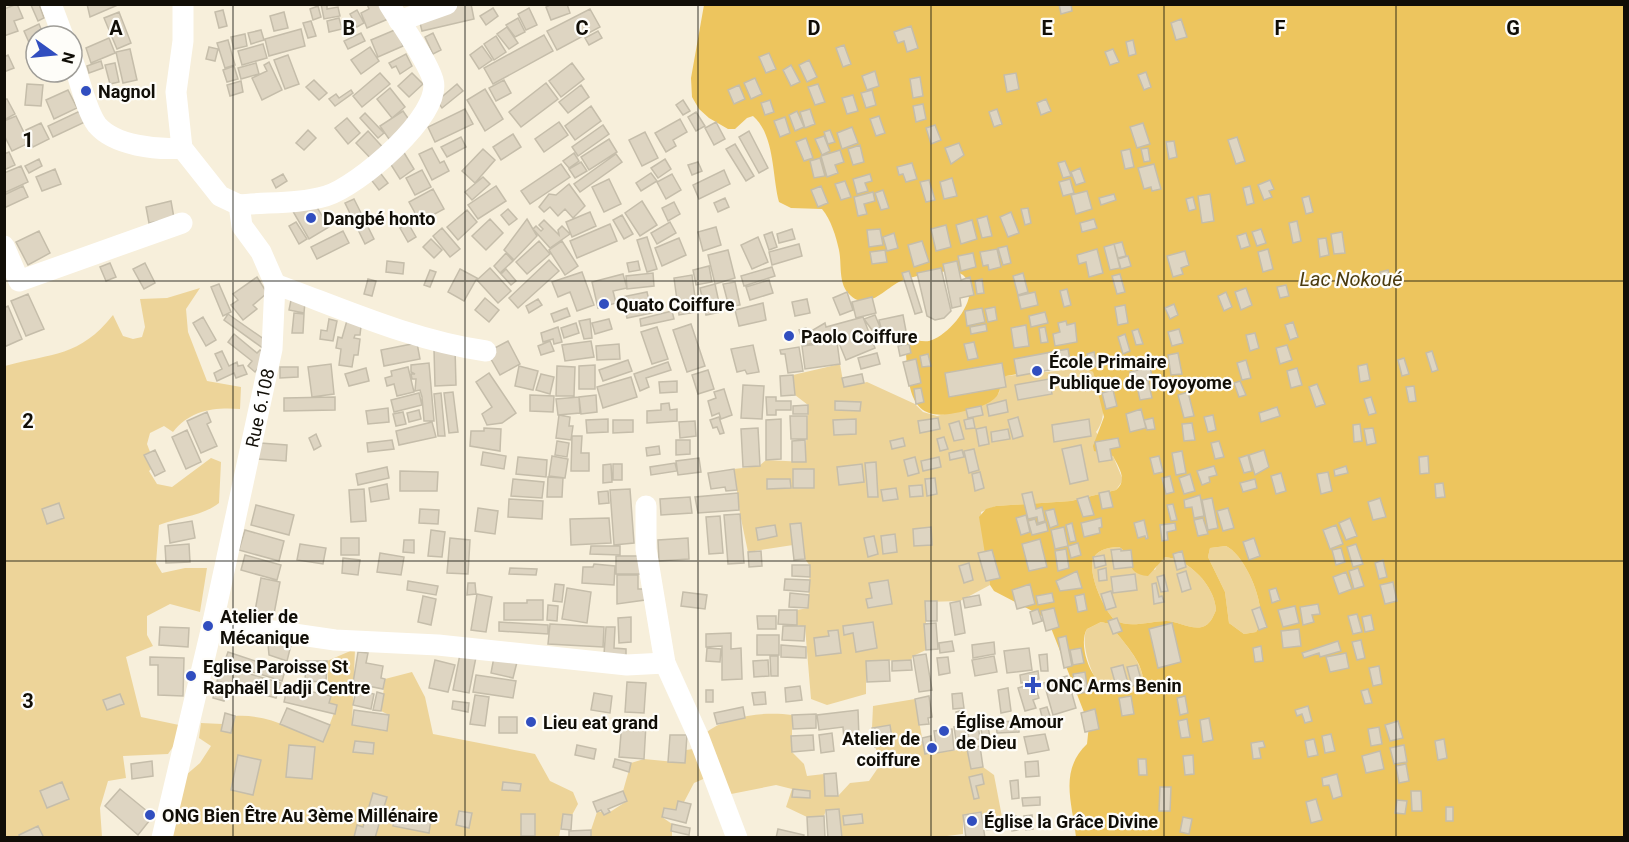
<svg xmlns="http://www.w3.org/2000/svg" width="1629" height="842" font-family="Roboto,sans-serif">
	<style>
		.green { fill: #edd499 }
		.water { fill: #edc55e; fill-rule: evenodd }
		.building { fill: #ded5c2; stroke: #c5bdaa; stroke-width: 1.5 }
		.lines { fill: none; stroke-linecap: round; stroke-linejoin: round }
		.minor { stroke: #fff; stroke-width: 21 }
		.grid { fill: none; stroke: #110e07; stroke-width: 1.5; stroke-opacity: 0.55 }
		.poi-dot { fill: #314ebf; stroke: #fefdf9; stroke-width: 2 }
		.labels { text-anchor: middle; dominant-baseline: central; stroke-width: 4.5; stroke-linejoin: round; paint-order: stroke }
		.poi-label { font-size: 18px; font-weight: bold; fill: #110e07; stroke: #fefdf9; text-anchor: start }
		.street-label { font-size: 18px; fill: #110e07; stroke: #fefdf9 }
		.water-label { font-size: 20px; font-style: italic; fill: #4b3b0f; stroke: #fefdf9 }
		.grid-label { font-size: 20px; text-anchor: middle; font-weight: bold; fill: #110e07; stroke: #fefdf9; stroke-width: 4.5; stroke-linejoin: round; paint-order: stroke }
	</style>
	<rect width="100%" height="100%" fill="#f7efdb"/>
	<!-- green -->
	<path class="green" d="M200,288L186,309L188,332L207,381L241,387L240,409C215,407 190,410 173,432L164,426L150,433L147,444L155,465L149,471L157,484L172,487L211,458L221,462L219,503C203,516 179,517 159,525L156,563L162,573L185,568H207L200,612L170,604L147,616V635L153,646L126,657L141,717L179,725L175,744L168,754L123,756L126,778L108,781L100,808L102,837L5,838V366C52,353 80,357 113,315L123,336L133,339L142,337L145,327L140,299L167,298Z
		M840,364L844,387L867,382L915,404L923,412L937,416L986,403L999,393L1002,379L1006,376L1085,368L1093,372C1100,392 1110,414 1096,432L1113,456L1123,480L1116,490L1071,501L996,506L981,512L990,585L960,601L926,602V650L913,656L911,660L866,661V694L827,705L811,699L805,627L797,625V610L808,608L810,566L805,559L801,523L790,524L793,545L748,552L740,514L734,469L759,466L766,460L805,462L808,405L795,395L793,375Z
		M1226,546C1246,555 1271,613 1256,632L1244,634L1229,623L1225,592L1208,557L1210,548Z
		M1119,547L1155,570L1159,561L1165,557C1189,559 1215,586 1216,610C1213,617 1210,625 1202,627C1191,630 1177,621 1166,621C1151,621 1128,629 1115,620C1104,611 1086,570 1094,557C1099,549 1111,547 1119,547Z
		M1101,622L1110,624C1123,643 1146,663 1143,687C1135,693 1117,698 1107,692C1093,684 1079,642 1087,629Z
		M355,649L352,725L386,731L389,715L381,711L385,679L412,672L425,697L433,734L535,754L550,781L573,792L578,804L572,815L563,814L559,837L172,838L179,781L200,763L211,746L199,738L201,723L222,724L221,731L231,733L235,716C269,714 292,729 323,742L337,705L329,703L327,661Z
		M915,699L925,754L967,749L971,769L983,767L994,775L1002,817L986,819L981,812L963,815V834L939,837H842L839,809L826,810L824,816L807,817L786,807L792,789L776,785L726,795L704,734C726,716 764,711 792,715V752L804,764L807,776L824,774L825,796H838L850,783L869,781L882,762L875,747L893,744L890,725L872,728L873,706Z
		M693,749L708,777L694,783L684,802L678,801L676,810L664,808L662,817L672,824V837H591V830L597,812H610L627,801L623,791L631,763L644,759L685,763L686,750Z"/>
	<!-- water -->
	<path class="water" d="M704,5H1624V837H1076C1072,802 1059,771 1087,744L1089,725L1051,628L1042,616L994,591L990,585L979,517L986,509L996,506L1071,501L1116,490C1128,480 1119,468 1113,456L1094,451L1093,446L1104,417L1093,372C1075,361 1028,373 1006,376C999,382 1002,393 994,399C985,407 966,411 955,413C905,424 909,380 905,343L910,339C917,340 926,343 932,340C951,333 984,294 963,275C952,266 913,276 901,281C885,288 867,313 849,294C838,283 842,264 839,250C836,236 831,220 822,209L791,208L779,202C772,176 775,135 753,116L747,118L735,129H728L709,118L699,109L692,97L691,78ZM1226,546C1246,555 1271,613 1256,632L1244,634L1229,623L1225,592L1208,557L1210,548ZM1119,547C1134,555 1123,574 1148,576L1165,557C1189,559 1215,586 1216,610C1213,617 1210,625 1202,627C1191,630 1177,621 1166,621C1151,621 1128,629 1115,620C1104,611 1086,570 1094,557C1099,549 1111,547 1119,547ZM1101,622L1110,624C1123,643 1146,663 1143,686C1103,718 1074,650 1087,629Z"/>
	<!-- building -->
	<path class="building" d="M17,4L23,18L14,21L18,31L4,36V9Z
		M39,4L44,18L38,21L31,5Z
		M87,4H120L90,17Z
		M321,4H327V9L338,7L340,16L324,19Z
		M367,4H381L388,19L367,28L361,13L369,9Z
		M463,4H471L474,19L422,31L418,15Z
		M552,4H567L570,13L551,20L546,7Z
		M1059,4H1071L1072,11L1061,14Z
		M318,6L321,17L313,20L310,9Z
		M493,8L498,16L486,25L480,16Z
		M529,8L537,25L526,30L518,14Z
		M590,9L600,27L557,50L547,31Z
		M223,10L227,26L219,28L215,12Z
		M357,10L364,23L357,27L350,14Z
		M119,12L131,43L117,49L104,18Z
		M284,12L288,28L274,31L270,16Z
		M339,18L342,29L329,32L327,21Z
		M518,18L525,32L515,37L506,25Z
		M1181,19L1187,37L1176,40L1171,23Z
		M311,21L316,36L308,38L303,23Z
		M39,24L44,36H36V45L31,47L24,31Z
		M911,26L918,48L907,52L904,41L898,43L894,32Z
		M507,27L518,43L509,49L497,34Z
		M301,29L305,46L269,56L265,39Z
		M397,29L403,46L378,57L371,40Z
		M261,30L264,40L251,44L248,33Z
		M598,31L602,38L589,45L585,38Z
		M361,33L365,41L348,49L344,41Z
		M433,33L441,50L433,54L425,37Z
		M245,34L247,46L234,49L231,37Z
		M544,35L553,51L493,84L484,68Z
		M496,36L506,52L494,60L484,44Z
		M109,38L115,53L91,63L86,48Z
		M228,40L235,65L225,68L217,43Z
		M1133,40L1136,54L1129,56L1126,42Z
		M263,44L267,58L242,65L238,51Z
		M844,45L851,64L843,67L836,48Z
		M482,46L492,60L479,69L470,55Z
		M209,47L218,49L215,61L206,59Z
		M370,47L379,61L361,74L351,60Z
		M130,49L137,80L123,83L116,52Z
		M1113,49L1119,62L1110,65L1105,52Z
		M769,53L776,69L766,73L759,57Z
		M406,54L412,66L400,74L396,66L392,68L389,63Z
		M8,55L14,68L4,72V57Z
		M288,55L299,84L285,89L274,60Z
		M809,60L817,77L807,82L799,65Z
		M101,61L103,68L89,73L87,66Z
		M269,62L282,90L262,100L252,78L267,71L264,65Z
		M115,63L119,82L110,84L105,65Z
		M256,63L259,74L241,79L238,68Z
		M572,63L584,79L561,97L549,81Z
		M791,65L800,82L791,86L783,70Z
		M234,66L238,79L227,82L223,70Z
		M875,71L879,86L867,90L862,76Z
		M1146,72L1151,87L1144,90L1138,75Z
		M380,73L390,84L362,107L353,96Z
		M412,73L423,84L409,97L398,86Z
		M1016,73L1019,89L1007,92L1004,75Z
		M920,77L923,96L913,98L910,79Z
		M755,78L762,94L751,99L744,83Z
		M314,80L327,93L319,100L306,87Z
		M504,80L511,93L496,101L489,88Z
		M241,81L243,92L230,96L227,85Z
		M546,83L558,99L521,127L509,112Z
		M27,84L43,85L41,106L25,105Z
		M457,84L463,91L442,108L437,101Z
		M818,84L825,102L815,105L808,87Z
		M581,85L589,97L568,113L559,102Z
		M739,85L745,99L734,104L728,90Z
		M390,88L405,107L392,118L377,99Z
		M485,89L503,119L485,131L467,100Z
		M68,90L77,108L54,119L46,100Z
		M351,90L353,93L335,106L329,99L336,94L339,98Z
		M872,90L876,105L866,108L861,93Z
		M853,95L858,111L847,114L842,98Z
		M7,99L15,114L4,120V100Z
		M1046,99L1051,111L1041,115L1037,103Z
		M683,100L690,111L683,115L676,105Z
		M770,100L774,112L765,115L761,103Z
		M923,104L926,119L916,122L913,106Z
		M591,106L601,121L575,140L565,126Z
		M465,109L473,124L435,142L428,127Z
		M810,109L815,124L805,128L800,112Z
		M997,109L1002,124L994,127L989,112Z
		M80,111L85,122L53,137L48,126Z
		M403,111L412,124L389,139L380,126Z
		M797,111L804,127L795,131L789,115Z
		M696,112L705,126L696,131L688,117Z
		M365,113L384,133L378,138L360,118Z
		M16,116L29,143L12,151L4,135V121Z
		M879,116L885,133L876,136L870,119Z
		M785,117L790,133L780,137L774,121Z
		M347,118L360,133L348,144L335,128Z
		M680,119L687,132L673,140L676,146L666,152L655,133Z
		M559,122L568,135L544,152L535,139Z
		M716,122L725,139L714,145L705,128Z
		M41,123L49,139L33,147L26,130Z
		M1143,123L1150,144L1137,148L1130,127Z
		M603,125L609,134L578,156L572,147Z
		M935,125L941,140L931,144L926,128Z
		M852,127L858,143L842,149L837,133Z
		M308,130L316,138L304,150L296,143Z
		M830,130L835,142L828,144L824,132Z
		M368,131L387,152L375,163L356,143Z
		M749,131L768,168L759,173L739,137Z
		M645,132L658,158L642,166L629,140Z
		M513,134L521,147L501,160L493,147Z
		M824,136L830,151L822,155L815,139Z
		M461,137L466,147L447,157L441,147Z
		M1237,137L1245,161L1236,164L1228,140Z
		M806,138L813,158L804,161L796,142Z
		M609,139L617,152L589,170L581,157Z
		M1174,141L1177,157L1169,159L1166,142Z
		M959,143L964,155L951,164L945,148Z
		M735,144L754,176L746,181L726,149Z
		M860,145L864,162L853,165L848,149Z
		M432,148L440,163L444,161L449,171L432,180L419,154Z
		M1148,148L1150,161L1144,162L1141,149Z
		M483,149L495,160L475,183L462,171Z
		M1130,149L1134,167L1125,169L1121,151Z
		M840,150L844,162L835,165L838,173L827,177L821,156Z
		M403,151L414,169L400,179L388,160Z
		M9,152L15,165L4,170V154Z
		M574,153L579,161L569,168L563,161Z
		M616,154L622,162L580,192L574,184Z
		M820,158L825,176L814,178L810,161Z
		M39,159L42,166L29,173L25,166Z
		M665,159L671,169L658,178L651,168Z
		M1065,161L1071,176L1063,178L1058,163Z
		M581,162L587,171L575,178L569,169Z
		M698,162L702,171L692,175L688,165Z
		M912,163L917,179L906,182L903,174L899,175L897,167Z
		M561,164L570,177L530,204L521,191Z
		M1154,164L1161,189L1152,191L1151,187L1144,189L1138,168Z
		M21,166L28,182L4,193V173Z
		M1080,168L1085,182L1076,185L1071,172Z
		M55,169L61,184L42,191L36,177Z
		M378,170L388,183L379,190L369,177Z
		M422,170L431,187L415,195L406,178Z
		M724,170L730,184L699,199L693,185Z
		M651,173L657,181L641,191L636,183Z
		M283,174L287,181L276,188L272,180Z
		M672,174L681,190L666,199L657,182Z
		M870,174L872,181L865,183L868,191L857,194L853,179Z
		M483,177L490,184L472,200L465,192Z
		M952,178L957,196L944,199L940,182Z
		M609,179L621,204L604,212L592,187Z
		M1070,179L1074,193L1063,196L1059,182Z
		M929,180L935,200L926,202L920,182Z
		M1270,180L1274,189L1269,191L1272,197L1264,200L1258,185Z
		M845,181L851,197L841,200L835,184Z
		M569,184L585,206L573,218L565,209L558,216L550,207L544,212L539,207L549,194L556,195Z
		M23,186L28,197L4,208V195Z
		M496,186L506,201L478,219L468,205Z
		M821,186L828,203L818,207L811,190Z
		M1250,186L1254,203L1247,205L1243,188Z
		M433,189L444,209L420,222L409,202Z
		M883,190L889,208L881,210L875,193Z
		M1087,191L1092,209L1076,214L1071,195Z
		M873,192L875,201L864,204L867,214L858,216L854,197Z
		M1114,194L1116,200L1101,205L1099,198Z
		M1210,194L1214,221L1202,223L1198,196Z
		M310,196L329,227L309,239L291,208Z
		M1309,196L1313,212L1306,214L1302,198Z
		M1193,197L1196,209L1189,211L1186,199Z
		M725,198L729,207L718,212L714,203Z
		M354,199L374,239L365,244L345,203Z
		M171,201L174,218L149,223L146,207Z
		M642,201L657,225L640,236L625,213Z
		M674,202L680,214L668,221L662,208Z
		M1028,208L1031,223L1025,225L1021,209Z
		M508,209L517,219L509,225L501,215Z
		M467,210L477,222L458,240L447,227Z
		M590,212L596,226L572,237L566,222Z
		M1011,212L1019,233L1008,237L1000,217Z
		M622,215L633,234L624,239L613,220Z
		M987,216L992,236L982,238L977,219Z
		M490,219L503,233L486,250L472,236Z
		M527,219L537,236L514,260L504,250Z
		M1094,219L1097,228L1082,232L1080,223Z
		M544,220L559,235L558,230L562,226L570,234L550,248L533,229L536,226L541,231L543,229L539,225Z
		M972,220L977,239L961,244L956,225Z
		M1297,221L1301,241L1293,243L1289,223Z
		M296,222L307,239L299,244L289,226Z
		M670,222L676,233L657,244L651,233Z
		M408,223L416,237L408,242L400,228Z
		M610,224L617,241L577,258L570,241Z
		M946,225L951,247L936,251L931,229Z
		M716,227L721,245L703,251L698,232Z
		M442,228L460,249L450,257L433,236Z
		M792,229L795,239L779,243L777,234Z
		M880,229L883,245L869,247L867,230Z
		M1261,229L1266,243L1257,246L1252,232Z
		M39,231L50,253L28,265L16,242Z
		M343,231L349,243L317,259L311,247Z
		M772,232L777,247L769,250L764,235Z
		M1342,232L1345,253L1334,254L1331,234Z
		M894,233L898,248L887,251L883,237Z
		M1246,233L1250,246L1241,249L1237,236Z
		M647,237L657,269L647,272L637,240Z
		M758,237L768,262L752,269L741,245Z
		M679,238L686,255L662,266L655,248Z
		M1326,238L1329,255L1320,257L1318,239Z
		M431,239L442,250L434,258L423,247Z
		M539,241L550,254L527,274L516,262Z
		M562,241L578,266L565,275L549,250Z
		M922,241L929,262L914,267L908,245Z
		M1122,242L1126,256L1118,258L1114,244Z
		M799,244L802,256L772,265L769,252Z
		M1114,244L1120,268L1110,270L1104,247Z
		M1007,246L1011,263L1003,265L998,248Z
		M997,249L1001,267L989,270L988,265L983,266L980,252Z
		M1097,249L1103,273L1089,277L1086,262L1079,264L1077,255Z
		M1268,249L1273,269L1263,272L1258,252Z
		M728,250L735,278L715,284L708,255Z
		M885,250L887,262L872,264L870,252Z
		M1185,251L1189,265L1181,268L1183,274L1173,277L1167,256Z
		M506,253L513,261L500,273L494,266Z
		M973,253L976,267L961,271L958,256Z
		M1128,256L1131,266L1121,269L1118,259Z
		M549,260L559,271L518,308L509,298Z
		M387,261L404,263L403,274L386,272Z
		M638,261L640,270L629,272L627,263Z
		M957,261L961,280L970,277L974,295L960,298L961,306L952,308L943,264Z
		M110,263L116,277L106,281L100,267Z
		M145,263L155,283L144,289L133,269Z
		M709,266L712,282L696,285L693,270Z
		M772,267L775,276L744,286L741,276Z
		M490,268L511,291L498,303L477,280Z
		M941,268L951,311L944,318L935,320L927,316L917,273Z
		M460,269L477,278L464,301L448,292Z
		M506,269L516,281L511,285L501,274Z
		M430,270L436,272L430,287L424,285Z
		M1388,270L1392,287L1385,289L1380,272Z
		M909,271L922,312L915,314L902,273Z
		M582,272L594,305L577,311L570,292L558,297L552,282Z
		M653,273L654,286L627,289L626,276Z
		M1023,273L1028,292L1018,295L1013,276Z
		M623,274L627,288L613,291L616,303L598,308L592,282Z
		M1120,274L1125,292L1117,294L1112,276Z
		M692,275L697,312L679,315L674,278Z
		M257,277L267,293L253,305L257,309L243,320L231,305L238,300L233,294Z
		M368,279L376,281L372,296L364,294Z
		M982,279L984,293L977,294L975,281Z
		M769,280L773,293L750,300L746,287Z
		M735,282L740,305L729,307L723,284Z
		M219,284L231,312L223,316L211,287Z
		M715,284L721,312L706,315L700,288Z
		M1286,285L1289,296L1280,298L1277,287Z
		M1246,288L1252,305L1241,310L1235,292Z
		M1067,289L1071,305L1064,307L1060,291Z
		M647,292L652,313L627,318L622,297Z
		M847,292L853,310L840,315L833,298Z
		M1035,292L1038,305L1021,309L1018,296Z
		M1226,292L1232,307L1224,311L1218,296Z
		M28,294L44,329L26,336L11,301Z
		M872,297L876,313L856,318L852,302Z
		M485,298L499,310L489,322L475,310Z
		M538,299L542,305L529,313L526,306Z
		M807,299L810,313L795,316L792,302Z
		M291,300L305,302L304,313L289,310Z
		M763,303L766,320L739,326L735,310Z
		M1174,304L1178,315L1170,319L1165,308Z
		M1125,305L1128,323L1118,325L1115,307Z
		M8,306L22,339L4,347V308Z
		M995,307L997,320L988,322L985,309Z
		M567,308L570,316L554,322L551,314Z
		M982,308L985,322L967,326L965,311Z
		M672,311L674,319L641,326L640,319Z
		M1045,312L1048,323L1031,327L1029,316Z
		M294,313L304,314L303,333H292Z
		M228,314L268,342L264,349L224,320Z
		M875,315L880,327L872,330L864,319Z
		M903,315L906,331L883,336L879,320Z
		M203,317L216,340L206,346L193,323Z
		M348,317L361,326L360,335H355L354,338L360,339L358,355H354L352,367L339,365L341,349L336,348L338,337L342,338Z
		M863,317L875,348L846,360L837,338L804,345L799,330L806,328L808,333L825,323L826,327Z
		M329,319L337,321L333,341L320,339L321,330L327,331Z
		M590,319L592,338L584,339L579,321Z
		M609,319L612,329L595,334L592,323Z
		M1066,321L1067,325L1075,323L1077,342L1055,346L1053,334L1060,332L1058,323Z
		M1293,322L1298,337L1290,340L1285,325Z
		M576,323L579,333L564,338L561,328Z
		M691,324L705,366L687,372L673,330Z
		M986,324L987,331L971,334L970,327Z
		M1026,325L1029,346L1014,348L1011,328Z
		M558,327L562,342L554,344L553,339L543,342L541,333Z
		M657,327L668,359L652,364L641,332Z
		M1045,327L1048,342L1041,343L1039,328Z
		M1138,329L1143,344L1136,345L1132,331Z
		M1179,329L1183,343L1172,346L1168,332Z
		M1255,333L1259,348L1250,351L1246,335Z
		M234,334L257,353L260,350L268,356L255,372L248,366L252,361L228,342Z
		M1125,334L1130,351L1123,354L1118,337Z
		M508,341L520,364L500,375L487,352Z
		M550,341L554,351L541,355L538,346Z
		M591,341L594,357L565,361L562,345Z
		M837,342L840,364L805,369L802,346Z
		M974,342L978,358L968,360L964,344Z
		M417,343L420,359L384,366L381,350Z
		M619,344L620,359L597,360L596,346Z
		M909,344L911,353L900,356L898,346Z
		M753,345L759,372L747,374L745,370L737,372L731,349Z
		M1287,345L1292,360L1280,364L1276,348Z
		M799,347L803,371L788,373L785,354H781L780,350Z
		M455,348L456,385L435,386L434,349Z
		M1068,349L1071,366L1017,376L1014,359Z
		M222,351L229,366L237,362L238,366L243,365L247,374L236,378L234,373L217,381L214,373L222,369L215,354Z
		M1432,351L1438,370L1432,372L1426,353Z
		M1094,352L1097,366L1090,368L1087,354Z
		M877,353L880,364L861,369L858,358Z
		M1178,353L1182,374L1171,375L1168,355Z
		M928,354L931,366L922,367L920,356Z
		M1404,358L1409,374L1402,376L1398,360Z
		M916,359L921,383L909,386L903,362Z
		M628,360L632,371L603,381L599,370Z
		M1246,360L1251,378L1242,380L1237,363Z
		M668,362L671,370L646,378L649,387L640,391L634,374Z
		M429,363L434,421H424L422,397L420,390L415,391L416,379H412L411,374H415L411,372V365Z
		M1002,363L1006,387L949,397L945,373Z
		M331,364L334,394L312,397L308,367Z
		M1150,364L1152,378L1131,381L1130,372L1139,370V365Z
		M1367,364L1370,380L1360,382L1358,366Z
		M595,365V389H579V366Z
		M519,366L538,371L533,390L515,386Z
		M557,366L575,367L574,396H556Z
		M280,367H298V377L280,378Z
		M408,367L414,392L397,396L394,384L387,386L385,378L392,376L391,371Z
		M366,368L369,381L349,386L345,374Z
		M1297,368L1302,385L1291,388L1287,371Z
		M708,370L714,389L698,394L692,375Z
		M489,373L516,413L502,423L487,425L482,414L492,407L476,382Z
		M541,374L554,377L550,394L536,390Z
		M862,374L864,383L844,387L842,378Z
		M793,375L795,395L781,396L780,376Z
		M631,377L637,397L603,408L597,387Z
		M1049,379L1052,394L1018,400L1015,385Z
		M1148,380L1152,398L1140,400L1136,382Z
		M677,381V392L660,393L659,382Z
		M1240,381L1246,395L1239,397L1234,383Z
		M1317,384L1325,404L1316,407L1309,387Z
		M743,385L764,386L762,419L741,418Z
		M1414,386L1416,401L1409,402L1406,387Z
		M921,388L924,402L916,404L914,389Z
		M724,389L732,415L721,419L719,413L712,416L708,401L716,398L714,392Z
		M1113,390L1117,406L1106,409L1102,393Z
		M453,392L458,432L449,433L444,393Z
		M1188,392L1194,416L1184,418L1178,395Z
		M419,393L422,405L394,412L391,400Z
		M441,393L445,436H438L434,394Z
		M530,395L554,396L553,412L530,411Z
		M596,395L597,412L581,414L579,397Z
		M335,397V410L284,411V398Z
		M579,397L580,413L558,415L556,399Z
		M766,397H776V401H791V410H776V415H767Z
		M1371,397L1376,413L1369,415L1364,399Z
		M1006,400L1008,412L989,416L987,405Z
		M835,401L861,402L860,411L835,410Z
		M669,403L670,410L677,409V421L647,423V411L661,410V404Z
		M808,405V414H793V406Z
		M981,406L983,415L968,418L966,409Z
		M1277,407L1280,416L1261,422L1259,413Z
		M388,408L389,422L368,424L366,411Z
		M1141,409L1146,428L1130,432L1126,414Z
		M419,410L421,419L409,422L407,413Z
		M207,412L211,422L207,424L217,446L201,453L187,421Z
		M403,412L406,424L396,426L393,414Z
		M559,415L570,417L569,426H573L571,440L556,438Z
		M1213,415L1216,430L1208,432L1204,417Z
		M790,416H807V439H791Z
		M719,417L724,433L720,434L717,427L713,428L710,420Z
		M1018,417L1023,436L1013,439L1008,420Z
		M938,418L940,429L920,433L918,421Z
		M973,418L975,428L966,429L964,420Z
		M1153,418L1155,429L1147,430L1144,420Z
		M608,419V432L587,433L586,420Z
		M781,419V459L766,460V420Z
		M856,419V434L834,435L833,420Z
		M1089,419L1091,436L1054,442L1052,425Z
		M613,420H633V432L613,433Z
		M695,421L696,436L680,438L679,422Z
		M959,421L964,439L954,441L949,424Z
		M432,422L436,437L399,445L396,431Z
		M1192,423L1195,440L1184,441L1182,424Z
		M1360,424L1362,441L1354,442L1353,425Z
		M986,427L989,444L979,446L976,429Z
		M484,428L501,429L500,451L470,446L471,431H484Z
		M758,428L760,466L743,467L741,429Z
		M1373,428L1376,443L1367,445L1364,429Z
		M1008,429L1010,439L992,442L991,432Z
		M187,430L201,462L186,469L172,437Z
		M316,434L321,446L314,450L309,438Z
		M572,436H582L581,453H589V471H571Z
		M944,437L948,449L940,451L937,439Z
		M903,438L905,446L892,449L890,441Z
		M1118,438L1120,447L1110,449L1112,460L1099,462L1095,442Z
		M392,440L394,449L368,452L367,443Z
		M676,440H690V454L676,455Z
		M805,440L806,462H792V441Z
		M557,441L569,443L567,457L555,455Z
		M1219,441L1224,457L1215,459L1211,443Z
		M260,443L287,445L286,461L258,459Z
		M1081,445L1088,480L1070,484L1062,449Z
		M659,446L660,454L647,456L646,448Z
		M974,449L979,470L969,473L964,451Z
		M155,450L165,471L155,476L144,455Z
		M962,450L964,457L950,460L949,453Z
		M1264,450L1269,467L1255,475L1249,455Z
		M1182,451L1186,473L1176,475L1172,453Z
		M483,452L506,456L504,469L481,465Z
		M1248,455L1252,471L1244,473L1239,458Z
		M552,456L568,459L565,478L549,476Z
		M1159,456L1163,472L1154,474L1150,458Z
		M1428,456L1429,473L1420,474L1419,457Z
		M518,457L547,460L546,477L516,474Z
		M915,457L919,473L908,476L904,460Z
		M939,457L941,467L923,471L921,461Z
		M699,458L701,472L678,475L676,461Z
		M876,462L878,497H868L865,463Z
		M675,463L677,471L651,475L650,467Z
		M611,464L612,482L603,483V465Z
		M613,464H622V480H613Z
		M862,464L864,482L839,485L837,467Z
		M1214,466L1217,475L1209,477L1210,482L1202,485L1197,471Z
		M1346,466L1348,473L1335,476L1334,470Z
		M387,467L389,478L358,485L356,474Z
		M734,469L737,490L726,491L725,487L711,489L708,473Z
		M793,469H814V488H793Z
		M400,471L438,472L437,491H400Z
		M980,472L984,488L975,491L972,474Z
		M1328,472L1332,491L1321,494L1317,474Z
		M1281,473L1286,491L1276,494L1271,476Z
		M1190,474L1195,491L1184,494L1179,478Z
		M1170,476L1174,492L1166,494L1162,478Z
		M548,477L563,478L562,497H547Z
		M935,478L937,494L927,496L925,479Z
		M513,479L544,482L542,498L511,496Z
		M767,479H790L791,488L767,489Z
		M1255,479L1257,488L1243,492L1240,483Z
		M1443,483L1445,497L1436,498L1435,484Z
		M387,484L389,499L371,502L369,488Z
		M922,485L923,496L910,497L909,486Z
		M896,488L898,499L883,501L881,490Z
		M364,489L366,521L351,522L349,490Z
		M630,489L634,543L614,545L610,490Z
		M608,491L609,503L599,504L598,492Z
		M1109,491L1113,507L1102,509L1099,493Z
		M1032,492L1036,509L1042,507L1045,521L1038,523L1037,517L1028,519L1022,494Z
		M738,493L739,510L698,513L695,497Z
		M1200,495L1204,516L1194,518L1192,507L1185,508L1184,500Z
		M1088,496L1094,515L1083,517L1077,499Z
		M690,497L692,513L661,515L660,499Z
		M1212,498L1218,528L1208,530L1202,500Z
		M1380,498L1386,517L1373,520L1368,502Z
		M509,499L543,501L542,519L508,517Z
		M59,503L64,518L47,524L42,509Z
		M1173,504L1177,520L1171,521L1167,505Z
		M256,505L294,515L289,535L251,525Z
		M478,508L498,511L495,534L475,531Z
		M1228,508L1234,528L1223,531L1217,511Z
		M420,509L439,510L438,524L419,523Z
		M1054,509L1058,525L1050,528L1045,511Z
		M740,514L744,563L728,564L724,515Z
		M1026,515L1030,532L1021,535L1016,518Z
		M720,516L723,553L709,554L706,517Z
		M609,518L611,543L571,545L570,519Z
		M1101,518L1102,527L1099,528L1100,533L1084,537L1081,523Z
		M1203,518L1208,534L1198,536L1194,520Z
		M1350,518L1357,536L1346,540L1339,523Z
		M1035,519L1037,525L1046,522L1048,531L1032,535L1028,521Z
		M1144,520L1148,538L1146,539L1145,536L1138,538L1134,523Z
		M192,521L195,538L170,543L168,525Z
		M801,523L805,559L794,560L790,524Z
		M1072,523L1076,541L1070,542L1066,525Z
		M1175,523L1176,530L1167,532L1168,540L1162,541L1160,525Z
		M775,525L777,536L758,540L756,528Z
		M1336,525L1343,544L1330,549L1323,530Z
		M931,527L932,545L914,546L913,529Z
		M1064,527L1068,546L1055,549L1051,530Z
		M245,530L284,541L279,561L239,550Z
		M431,530L445,532L442,557L428,556Z
		M895,534L897,552L883,554L881,536Z
		M874,536L878,554L868,557L864,538Z
		M341,538H359V555H341Z
		M450,538L470,540L468,574L447,573Z
		M688,538L689,559L659,561L658,540Z
		M1254,538L1260,556L1249,560L1243,542Z
		M1040,539L1047,567L1029,571L1022,544Z
		M404,540H414V553L403,552Z
		M1078,543L1081,555L1071,558L1068,546Z
		M189,544L190,562L166,563L165,546Z
		M300,544L326,548L323,564L297,560Z
		M1356,544L1363,564L1353,567L1347,547Z
		M591,546H620V555L590,554Z
		M1341,548L1345,562L1336,565L1332,550Z
		M1066,549L1069,568L1058,571L1055,551Z
		M1121,549V551L1131,550L1133,567L1114,569L1111,550Z
		M992,550L1000,578L986,581L978,553Z
		M761,551L762,566L749,567L748,552Z
		M1182,551L1186,567L1177,570L1173,554Z
		M380,553L404,557L401,575L377,572Z
		M245,555L281,565L277,580L241,570Z
		M1104,555L1106,565L1095,568L1093,557Z
		M616,556H642V574H616Z
		M343,558L360,560L358,575L342,573Z
		M1383,560L1387,577L1379,579L1375,563Z
		M969,563L973,580L964,583L959,566Z
		M594,564L615,566L614,585L582,583L583,567H593Z
		M792,565H810V577L792,576Z
		M510,568L537,569L536,575L509,574Z
		M1106,568L1107,580L1099,581L1098,570Z
		M1358,568L1364,586L1354,589L1349,571Z
		M1077,571L1082,588L1060,591L1056,581Z
		M1186,571L1191,589L1182,592L1177,574Z
		M1346,572L1352,589L1339,594L1333,577Z
		M1135,574L1137,590L1113,593L1111,577Z
		M617,575H638V589H645V600L617,604Z
		M1164,575L1168,591L1161,592L1157,577Z
		M261,578L280,582L274,614L255,611Z
		M785,579L810,580L809,592L784,590Z
		M888,580L892,604L868,608L866,599L872,598L869,583Z
		M408,581L438,586L436,595L407,590Z
		M1393,582L1397,601L1385,604L1380,585Z
		M468,583H475L476,594L467,595Z
		M1156,583L1159,597L1162,596L1164,602L1154,604L1152,584Z
		M555,584L564,585L562,602L553,601Z
		M1030,584L1035,604L1017,609L1012,590Z
		M567,588L591,592L587,623L562,619Z
		M1276,588L1280,600L1272,603L1269,590Z
		M1111,591L1116,607L1106,610L1101,594Z
		M683,592L707,595L705,609L681,606Z
		M790,593L809,595L808,608L789,607Z
		M1052,593L1054,602L1038,605L1036,596Z
		M477,594L492,597L486,632L471,630Z
		M1084,594L1087,610L1078,612L1075,596Z
		M979,595L981,605L965,608L963,598Z
		M423,596L436,599L431,625L418,622Z
		M527,600H543V620H504V603H527Z
		M925,601H937V621H926Z
		M960,601L965,633L955,635L950,603Z
		M1318,604L1320,614L1312,615L1314,622L1303,625L1300,607Z
		M548,605L558,606L557,621L547,620Z
		M1295,606L1299,623L1283,627L1278,610Z
		M1260,607L1267,627L1259,630L1252,610Z
		M1054,608L1059,627L1046,631L1041,611Z
		M1038,609L1042,621L1033,624L1030,612Z
		M779,610H797V625L778,624Z
		M1357,614L1362,632L1353,634L1348,616Z
		M1371,615L1374,630L1365,632L1362,617Z
		M757,616H776V629H758Z
		M631,617V642L619,643L618,618Z
		M1117,618L1122,631L1113,634L1108,621Z
		M499,622L548,625V634L499,631Z
		M873,622L877,648L856,652L853,633L844,635L843,626Z
		M936,623L938,649L926,650L924,624Z
		M1172,623L1181,662L1158,668L1149,629Z
		M550,624L604,627L603,647L548,644Z
		M783,626H805L804,641L782,640Z
		M160,627L189,628L188,647L159,645Z
		M606,627H615L614,648L626,649V655L604,654Z
		M1299,629L1301,646L1283,648L1281,631Z
		M838,630L841,653L816,656L814,638L829,636L828,631Z
		M267,633L292,641L287,661L269,655Z
		M731,633V649L741,648L742,679L722,680V646L706,647V634Z
		M757,635H779V655H757Z
		M1066,636L1072,666L1064,668L1058,638Z
		M1361,640L1365,658L1357,660L1352,642Z
		M952,641L954,651L940,653L939,643Z
		M1338,641L1341,651L1320,657L1319,653L1304,658L1302,653Z
		M994,642L995,654L973,658L972,645Z
		M781,645L806,647V658L781,657Z
		M1261,646L1263,661L1255,662L1253,648Z
		M707,648L721,649L720,662L706,661Z
		M1029,648L1032,670L1007,673L1004,651Z
		M1081,648L1084,663L1073,665L1070,650Z
		M228,652L285,671L282,681L224,663Z
		M358,652L368,653L366,663L383,666L381,678L385,679L383,689L353,683Z
		M1346,653L1349,668L1330,672L1326,657Z
		M460,654L476,657L469,693L453,690Z
		M926,654L932,690L919,692L913,656Z
		M1047,654L1048,671H1041L1039,655Z
		M770,656H778V676H771Z
		M994,656L997,672L975,676L972,660Z
		M150,657L184,658L183,696L158,695V665H150Z
		M494,657L517,662L513,678L491,673Z
		M948,657L950,673L939,675L937,658Z
		M435,660L455,665L448,692L429,688Z
		M768,660L769,676L754,677L753,661Z
		M889,660L890,681L867,682L866,661Z
		M911,660L912,670L892,671V661Z
		M306,661H327L326,682L305,681Z
		M1123,665L1128,683L1116,686L1111,668Z
		M1137,665L1142,683L1132,686L1127,667Z
		M222,666L281,683L276,698L217,681Z
		M1379,666L1382,684L1373,686L1369,668Z
		M1038,671L1039,679L1021,683L1020,675Z
		M1085,672L1088,692L1077,694L1073,674Z
		M476,675L516,681L513,698L473,692Z
		M1067,676L1076,708L1053,715L1044,683Z
		M627,682L646,683L644,713L625,712Z
		M1034,683L1039,698L1033,700L1036,708L1025,711L1018,688Z
		M800,686L802,700L786,702L785,688Z
		M215,688L226,691L224,701L213,698Z
		M295,688L331,696L329,703L337,705L335,714L284,702L287,689L295,691Z
		M1008,688L1011,711L1001,713L998,690Z
		M1368,689L1372,703L1365,704L1361,691Z
		M356,690L374,694L371,709L353,705Z
		M706,690H713V702H706Z
		M377,692L384,694L381,711L373,710Z
		M765,692L766,704L754,705L752,693Z
		M594,693L612,696L610,713L591,710Z
		M962,693L964,708L953,709L952,694Z
		M120,694L124,704L107,710L103,700Z
		M475,695L489,697L485,726L470,724Z
		M929,696L932,717L928,718L929,724L919,725L915,699Z
		M1131,696L1134,714L1122,716L1119,698Z
		M1185,696L1188,713L1180,715L1177,698Z
		M453,701L469,703L468,712L452,709Z
		M1308,706L1312,721L1305,723L1302,714L1297,716L1295,710Z
		M743,707L745,718L717,724L714,713Z
		M1047,707L1052,722L1044,724L1040,709Z
		M287,708L330,725L323,742L280,724Z
		M1095,709L1099,729L1085,732L1081,713Z
		M354,710L389,715L387,731L352,725Z
		M858,710L859,738L844,739L843,727L819,730L817,715Z
		M963,710L966,724L958,726L956,712Z
		M225,713L235,716L231,733L221,731Z
		M816,714V728L793,729L792,715Z
		M499,717H517V733H499Z
		M977,717L980,739L969,740L966,719Z
		M987,717L990,739L983,740L979,718Z
		M1209,718L1213,740L1203,742L1200,720Z
		M1187,719L1190,737L1181,738L1178,721Z
		M1019,721V732L997,733L996,722Z
		M1398,721L1403,738L1390,741L1385,725Z
		M622,722L646,724L644,759L619,757Z
		M890,725L893,744L875,747L872,728Z
		M965,726L968,746L957,747L954,727Z
		M1379,727L1382,744L1371,746L1368,729Z
		M952,729L954,750L937,753L934,731Z
		M832,733L834,751L821,753L819,735Z
		M1045,734L1049,750L1028,754L1024,737Z
		M1331,734L1335,751L1325,753L1322,736Z
		M670,735H687L685,763L668,762Z
		M813,735L814,750L792,752L791,736Z
		M931,736L933,752L925,754L922,738Z
		M1314,739L1318,755L1308,757L1305,741Z
		M1444,739L1447,758L1438,760L1435,741Z
		M355,741L374,743L373,754L353,752Z
		M1263,741L1265,747L1259,748L1261,758L1253,759L1251,743Z
		M289,745L315,747L312,779L286,777Z
		M577,745L596,749L594,759L575,755Z
		M1404,745L1407,762L1394,764L1390,748Z
		M980,746L983,767L971,769L967,749Z
		M1380,751L1384,769L1366,773L1362,756Z
		M238,755L261,760L253,795L231,790Z
		M1193,755L1194,774L1185,775L1183,756Z
		M615,759L631,763L629,772L613,767Z
		M1138,759H1146L1147,775H1139Z
		M152,761L153,776L132,779L131,764Z
		M1038,761L1039,776L1026,777L1025,762Z
		M1406,764L1409,781L1399,783L1396,766Z
		M836,773L838,796H825L824,774Z
		M982,774L984,784L976,786L979,798L974,799L969,777Z
		M1337,774L1342,796L1333,799L1329,785L1323,786L1322,778Z
		M1018,780L1019,798L1012,799L1010,781Z
		M62,782L69,799L47,808L40,791Z
		M503,782L521,784L520,791L502,790Z
		M1160,787H1171L1170,811H1159Z
		M120,789L153,816L138,835L105,806Z
		M793,789L810,791V798L792,797Z
		M623,791L627,801L608,809L610,812L604,815L601,810L597,812L593,802Z
		M1411,791H1421L1422,811H1412Z
		M373,793L387,797L375,838L354,837L357,825L363,827Z
		M1040,797V805L1023,806L1022,798Z
		M1316,799L1322,820L1311,823L1306,802Z
		M1397,800L1407,801L1405,814L1395,813Z
		M678,801L691,804L686,823L662,817L664,808L676,810Z
		M1446,807H1453V821H1446Z
		M839,809L842,838H828L826,810Z
		M459,811L472,813L469,828L456,825Z
		M395,812L431,819L429,833L393,826Z
		M981,812L985,838H966L963,815Z
		M521,814H535V836H521Z
		M563,814L572,815L571,830L561,829Z
		M862,814L863,823L844,825L843,816Z
		M1032,815L1033,829L1026,830L1024,816Z
		M824,816L825,838H808L807,817Z
		M1016,816L1018,830L1012,831L1010,817Z
		M1002,817L1003,828L987,830L986,819Z
		M1183,817L1192,819L1189,834L1180,832Z
		M672,824L690,828L689,835L671,831Z
		M38,826L44,838H20L19,835Z
		M778,829L804,835L803,838H776Z
		M591,830V838H569V831Z"/>
	<g class="lines">
		<!-- minor -->
		<g class="minor">
			<path d="M51,4L63,36"/>
			<path d="M399,21L447,4"/>
			<path d="M72,59C79,76 86,111 97,125C115,146 157,150 182,148"/>
			<path d="M239,205C267,202 299,204 326,196C357,187 443,115 433,80C427,60 401,24 389,4"/>
			<path d="M4,246L19,281L182,223"/>
			<path d="M275,284C343,309 414,341 486,351"/>
			<path d="M646,506V549L665,663L699,738L737,838"/>
			<path d="M213,622L335,640L438,645L627,665L665,663"/>
			<path id="s1" d="M162,838L213,622L272,349L275,284L261,252L242,226L239,205L220,196L182,148L176,92L183,41V4"/>
		</g>
	</g>
	<!-- grid -->
	<path class="grid" d="M233,4V838M465,4V838M698,4V838M931,4V838M1164,4V838M1396,4V838M4,281H1624M4,561H1624"/>
	<!-- markers -->
	<g class="poi-dot">
		<circle cx="86" cy="91" r="6"/>
		<circle cx="311" cy="218" r="6"/>
		<circle cx="604" cy="304" r="6"/>
		<circle cx="789" cy="336" r="6"/>
		<circle cx="1037" cy="371" r="6"/>
		<circle cx="208" cy="626" r="6"/>
		<circle cx="191" cy="676" r="6"/>
		<path d="M1030 676h6v6h6v6h-6v6h-6v-6h-6v-6h6z"/>
		<circle cx="531" cy="722" r="6"/>
		<circle cx="944" cy="731" r="6"/>
		<circle cx="932" cy="748" r="6"/>
		<circle cx="150" cy="815" r="6"/>
		<circle cx="972" cy="821" r="6"/>
	</g>
	<g class="labels">
		<!-- poi labels -->
		<g class="poi-label">
			<text x="98" y="91">Nagnol</text>
			<text x="323" y="218">Dangbé honto</text>
			<text x="616" y="304">Quato Coiffure</text>
			<text x="801" y="336">Paolo Coiffure</text>
			<text x="1049" y="361">École Primaire<tspan x="1049" dy="21">Publique de Toyoyome</tspan></text>
			<text x="220" y="616">Atelier de<tspan x="220" dy="21">Mécanique</tspan></text>
			<text x="203" y="666">Eglise Paroisse St<tspan x="203" dy="21">Raphaël Ladji Centre</tspan></text>
			<text x="1046" y="685">ONC Arms Benin</text>
			<text x="956" y="721">Église Amour<tspan x="956" dy="21">de Dieu</tspan></text>
			<text x="543" y="722">Lieu eat grand</text>
			<text x="920" y="738" text-anchor="end">Atelier de<tspan x="920" dy="21">coiffure</tspan></text>
			<text x="162" y="815">ONG Bien Être Au 3ème Millénaire</text>
			<text x="984" y="821">Église la Grâce Divine</text>
		</g>
		<!-- street labels -->
		<g class="street-label">
			<text stroke="none"><textPath href="#s1" startOffset="441">Rue 6.108</textPath></text>
		</g>
		<!-- water labels -->
		<g class="water-label">
			<text x="1351" y="279">Lac Nokoué</text>
		</g>
	</g>
	<g class="grid-label">
		<text x="116" y="35">A</text>
		<text x="349" y="35">B</text>
		<text x="582" y="35">C</text>
		<text x="814" y="35">D</text>
		<text x="1047" y="35">E</text>
		<text x="1280" y="35">F</text>
		<text x="1513" y="35">G</text>
		<text x="28" y="147">1</text>
		<text x="28" y="428">2</text>
		<text x="28" y="708">3</text>
	</g>
	<!-- border -->
	<rect width="1629" height="842" fill="none" stroke="#110e07" stroke-width="12"/>
	<!-- north arrow -->
	<g transform="translate(54 54) rotate(105)"><circle r="28" fill="#fefdf9" stroke="#9f9d98" stroke-width="1.5"/>
	<path d="M0-4.5L10 22L0 15L-10 22Z" fill="#314ebf"/>
	<text y="-9" font-size="16" font-weight="bold" text-anchor="middle" fill="#110e07">N</text>
	</g>
</svg>
